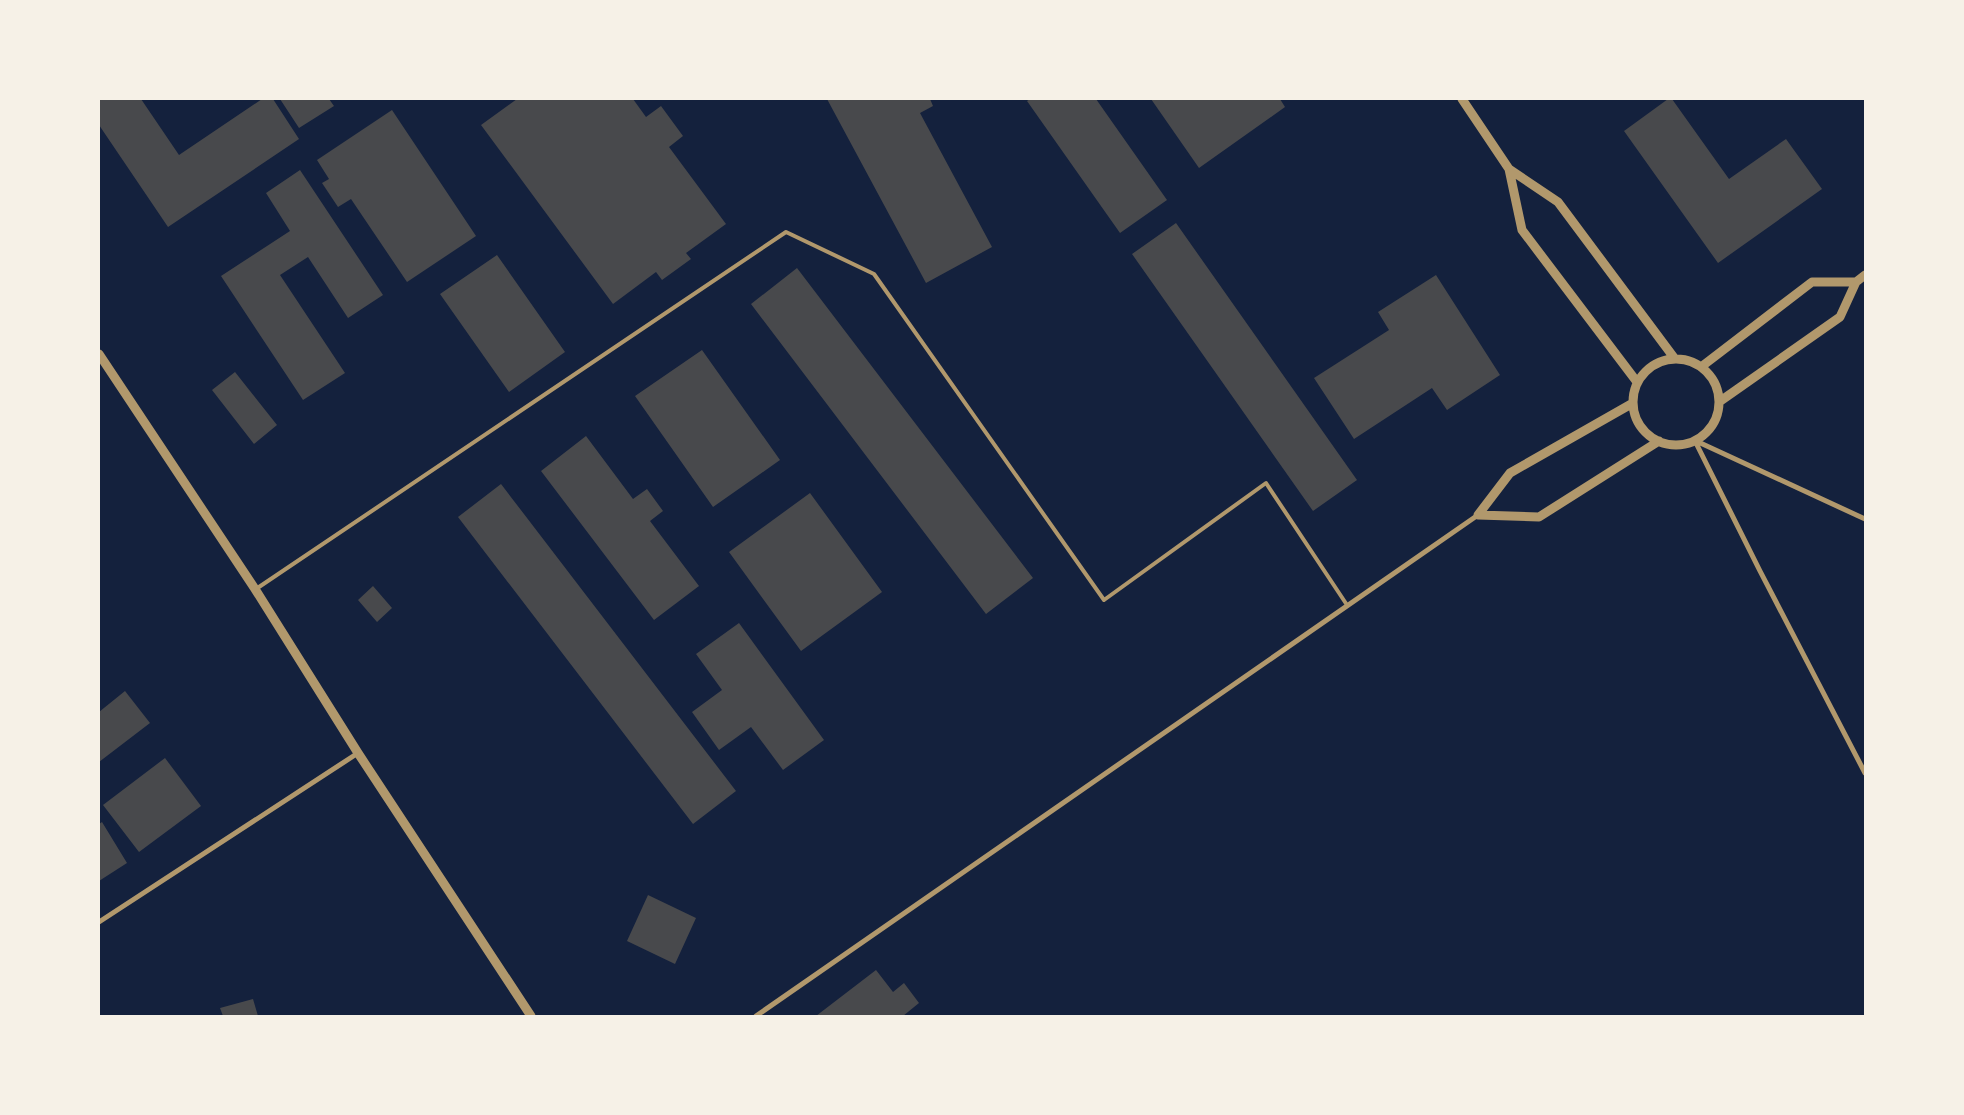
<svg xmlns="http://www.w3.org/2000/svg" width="1964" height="1115" font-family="'IBM Plex Sans',sans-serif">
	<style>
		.building { fill: #48494c }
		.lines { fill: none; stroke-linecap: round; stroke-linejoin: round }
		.service { stroke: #b1986c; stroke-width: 4 }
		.minor { stroke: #b1986c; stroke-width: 5 }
		.tertiary { stroke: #b1986c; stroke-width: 9 }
	</style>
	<rect width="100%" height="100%" fill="#14213d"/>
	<!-- building -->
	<path class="building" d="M99,99H141L179,155L262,99H273L299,139L168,227L99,125Z
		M280,99H329L334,106L299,128Z
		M517,99H633L646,117L661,106L683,136L669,147L726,224L686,253L691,259L662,280L656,272L613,304L481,125Z
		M827,99H930L933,106L920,113L992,247L926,283Z
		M1030,99H1096L1167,200L1120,233L1027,101Z
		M1151,99H1280L1285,107L1199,168Z
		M1668,99H1672L1729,179L1786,139L1822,189L1718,263L1624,131Z
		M392,110L476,236L407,282L351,199L338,207L322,183L329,179L317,160Z
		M300,170L383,295L348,318L308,257L280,275L345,373L303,400L221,276L290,231L266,193Z
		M1176,223L1357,480L1313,511L1132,254Z
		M497,255L565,352L509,392L440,294Z
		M797,268L1033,578L986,614L751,304Z
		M1436,275L1500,375L1447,410L1432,388L1354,439L1314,378L1389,330L1378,312Z
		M702,350L780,460L713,507L635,396Z
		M235,372L277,425L254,444L212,390Z
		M586,436L633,499L647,489L663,511L650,521L699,586L654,620L541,471Z
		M501,484L736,791L693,824L458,517Z
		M810,493L882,592L801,651L729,552Z
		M373,586L392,608L377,622L358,600Z
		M739,623L824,740L783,770L751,727L719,750L692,712L722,690L696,654Z
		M125,691L150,723L99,762V712Z
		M165,758L201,806L139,852L103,805Z
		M102,822L127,863L99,881V824Z
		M648,895L696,918L675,964L627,941Z
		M876,970L893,992L904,983L919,1003L903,1016H816Z
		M253,999L258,1016H223L220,1008Z"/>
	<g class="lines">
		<!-- service -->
		<path class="service" d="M256,589L786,232L874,274L1104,600L1266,483L1347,605"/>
		<!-- minor -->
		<path class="minor" d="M1695,441L1760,571L1865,773
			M1696,441L1865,519
			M99,922L358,753
			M756,1016L1478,515"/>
		<!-- tertiary -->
		<path class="tertiary" d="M1462,99L1509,169L1522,230L1637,382
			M1509,169L1558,202L1675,359
			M99,354L255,589L358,753L531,1016
			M1633 402a43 43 0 1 1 86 0a43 43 0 1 1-86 0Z
			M1701,367L1812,282H1856
			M1719,402L1840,317L1856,282L1865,275
			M1478,515L1539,517L1659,441
			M1478,515L1510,473L1633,403"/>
	</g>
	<!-- border -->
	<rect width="1964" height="1115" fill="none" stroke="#f6f1e7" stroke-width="200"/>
</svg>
